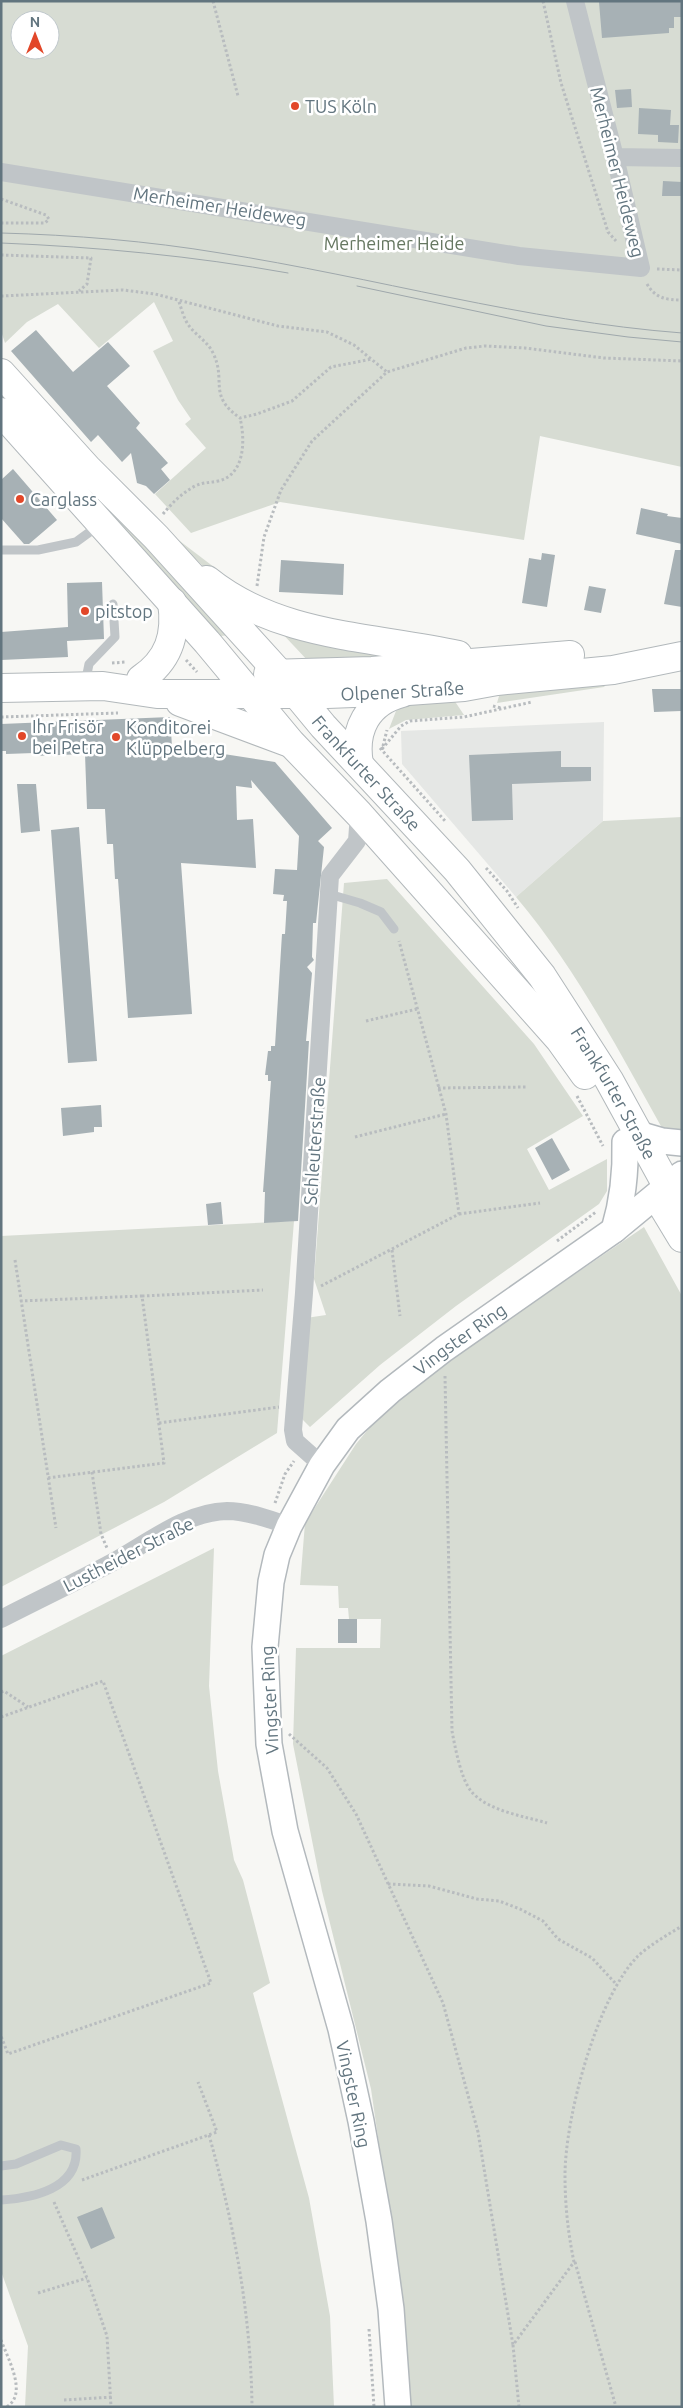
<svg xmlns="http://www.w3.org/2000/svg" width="683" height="2408" font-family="Ubuntu,sans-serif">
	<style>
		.built { fill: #e5e7e5 }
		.green { fill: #d7dcd3; fill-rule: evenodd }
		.building { fill: #a7b1b5 }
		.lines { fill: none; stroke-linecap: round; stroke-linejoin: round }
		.secondary-casing { stroke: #b3b9bd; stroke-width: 28 }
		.primary-casing { stroke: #b2b8bb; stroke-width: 30 }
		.path { stroke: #b8bcbf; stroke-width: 3; stroke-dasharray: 2.5 2.5; stroke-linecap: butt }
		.lane { stroke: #c0c5c8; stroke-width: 9 }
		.street { stroke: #c0c5c8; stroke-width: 18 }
		.secondary { stroke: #fff; stroke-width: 25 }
		.primary { stroke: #fff; stroke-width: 28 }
		.tram { stroke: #9fa8ac; stroke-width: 1 }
		.poi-dot { fill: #e24729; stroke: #fff; stroke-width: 2 }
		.labels { text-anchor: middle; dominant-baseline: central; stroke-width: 5; stroke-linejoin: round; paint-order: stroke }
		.poi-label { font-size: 18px; fill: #62757f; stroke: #fff; text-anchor: start }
		.street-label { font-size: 18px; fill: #62757f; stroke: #fff }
		.park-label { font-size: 18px; fill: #667761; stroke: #fff }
	</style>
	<rect width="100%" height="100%" fill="#f7f7f4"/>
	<!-- built -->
	<path class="built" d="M604,722L603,821L516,897L402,764L401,731Z"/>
	<!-- green -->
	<path class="green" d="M1,1H682V467L540,436L524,540L280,502L191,533L155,494L206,448L185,424L191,419L178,400L153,351L173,341L154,302L99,348L58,304L27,322L5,343L1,331ZM20,20H50V50H20Z
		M1,387L232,635L220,636L19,417L1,396Z
		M164,529L227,577L266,601L206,569Z
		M278,629L428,653L309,662Z
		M610,680L604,687L497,703L501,689Z
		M454,700L464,715L406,720L389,729L396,711L400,705Z
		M682,817V1132L662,1128C618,1049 575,967 516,897L603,821Z
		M387,879L534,1044L583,1116L527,1149L549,1190L607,1159V1191L599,1204L456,1306L380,1365L310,1427L303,1420L300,1411L306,1318L326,1315L314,1279L344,883Z
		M294,1221L277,1433L164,1502L1,1587V1236Z
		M644,1227L682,1296V2407H409L404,2316L371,2089L322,1891L293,1744L296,1648H380L381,1619H349L348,1608H339L338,1586L300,1585L305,1523L356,1444L395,1397Z
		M214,1548L209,1686L218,1771L234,1860L243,1880L270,1983L253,1993L309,2198L330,2316L334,2407H25L28,2346L1,2271V1656Z"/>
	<!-- building -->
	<path class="building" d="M682,1V17H674V28H669V33L602,38L599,2Z
		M631,89L632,107L617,108L615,90Z
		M639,108L671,110L670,125H679L678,143L658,142V135L638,134Z
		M663,181L682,182V196H662Z
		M36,330L73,372L108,342L130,366L107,386L140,423L136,428L168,463L161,469L170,480L154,494L146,486L137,483L131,453L122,462L98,435L91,442L11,351Z
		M13,469L57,520L29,544H24L1,518V480Z
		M641,508L668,514L667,516L682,518V544L636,534Z
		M675,550H682V607L664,604Z
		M542,553L555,555L547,607L522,603L529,558L541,560Z
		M281,560L344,564L343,595L279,592Z
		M102,582L104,639L67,641L68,657L1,660V632L68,627L67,583Z
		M589,586L606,589L601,613L584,610Z
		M652,689H682L681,711L654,712Z
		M170,717L172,746L275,762L332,828L318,841L324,847L316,923H313L312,957L314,960L307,967L312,973L306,1041H309L298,1221L264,1223L265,1192H263L271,1081H268V1075H265L268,1051H271V1046H275L282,934H285L287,901H283L284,895L273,894L275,869L297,870L299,836L251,780L252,788L236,786L237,820L253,819L256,868L181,863L192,1014L128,1018L118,879H115L113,844H107L105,809H87L85,754L34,756V753L6,754V751H1V724Z
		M561,751V767H591V781L512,784L513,820L472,821L469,755Z
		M17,784H36L40,831L21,833Z
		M79,827L97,1061L68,1063L51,830Z
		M101,1105L102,1127H94V1132L63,1136L61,1108Z
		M552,1138L570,1170L552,1180L535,1148Z
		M221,1202L223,1224L208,1225L206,1204Z
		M338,1619H357V1643H338Z
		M102,2207L115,2238L91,2249L77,2217Z"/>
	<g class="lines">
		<defs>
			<g id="secondary">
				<path d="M638,1134L662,1141L682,1143"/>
				<path d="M614,1230C623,1200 626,1173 625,1142"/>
				<path id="s1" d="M398,2407L391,2309L379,2221L361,2121L341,2029L285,1831L269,1744L265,1647L271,1582L277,1555L289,1526L322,1465L348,1429L390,1391L444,1349L614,1230L682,1174"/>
			</g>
			<g id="primary">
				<path id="s2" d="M1,373L87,468L156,537L280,674L323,726L457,870L542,976L609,1080L682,1213"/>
				<path d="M1,412L207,642L291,743L359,814L560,1040L585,1075"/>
				<path d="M207,580C279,638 372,636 458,655"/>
				<path d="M268,674L372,671L570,655"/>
				<path d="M141,679C169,660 177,635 172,602"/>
				<path id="s3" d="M1,688L103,686L157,694H327L408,691L464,687L497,681L613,670L682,656"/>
				<path d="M180,702L287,742"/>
				<path d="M359,764C353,730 367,702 402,693"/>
				<path d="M659,1200L682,1238"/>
			</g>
		</defs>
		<!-- secondary casing -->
		<use href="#secondary" class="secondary-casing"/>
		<!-- primary casing -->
		<use href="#primary" class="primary-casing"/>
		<!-- path -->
		<path class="path" d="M213,1L238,96
			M543,1L561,83L608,232L616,241
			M1,199L46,215L49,219L45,223H1
			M1,255L91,258L87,284L79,291
			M657,269L682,270
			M647,284C655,298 666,300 682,300
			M1,296L123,290L155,294L278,326L327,332L354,345L387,372
			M179,302C182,310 184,320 190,327C197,336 208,342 213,353C227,381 207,395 240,418L257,414L292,401L331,367L372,359
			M163,514C172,503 182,493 195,486C203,482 210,483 218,481C246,475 245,438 240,418
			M257,586L264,537L281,490L312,441L387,372L466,348L485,346L525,348L604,358L682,361
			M186,660L197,672
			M112,663L126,662
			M493,706L501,708
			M1,717L118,713
			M383,746L387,730
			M380,748L446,822
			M382,749L401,726L410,721L464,717L532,702
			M486,868L507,891L518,908
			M366,1021L417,1009
			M438,1088L528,1087
			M577,1096L603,1146
			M355,1137L446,1114
			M459,1214L540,1203
			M557,1241L596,1212
			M392,1250L400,1316
			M15,1260L56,1528
			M321,1286L459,1214L446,1114L399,941
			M142,1296L263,1290
			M20,1301L142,1296L164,1463L47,1478
			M445,1376L452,1731C455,1747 461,1779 471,1791C487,1811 524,1816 547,1823
			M159,1423L279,1407
			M92,1472L101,1534L107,1548
			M275,1503L285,1474L294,1461
			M1,1692L4,1691L28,1707
			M1,1717L103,1681L211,1983L8,2054L1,2036
			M289,1734L327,1768L356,1814L443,2003L478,2132L513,2345
			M388,1884L429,1886L477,1899L499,1901L520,1909L543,1921L558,1939L592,1958L617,1985
			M209,2135C234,2224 251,2314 252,2407
			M82,2180L217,2132L198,2082
			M54,2202L87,2278L107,2336L111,2407
			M575,2262L616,2407
			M38,2293L87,2278
			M369,2329L374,2407
			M1,2340C7,2357 29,2395 6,2407
			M64,2400L113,2397
			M519,2407L513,2345L574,2262C568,2233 565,2205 565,2175C565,2118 597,1997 638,1956C650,1945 667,1935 682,1926"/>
		<!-- lane -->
		<path class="lane" d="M1,550H38L76,542L98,526
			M85,684L89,664L115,637L113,604
			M329,894L360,903L381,912L394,929
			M1,2166L16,2164L61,2145L76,2149C79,2189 32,2198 1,2200"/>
		<!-- street -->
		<path class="street" d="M615,157L682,158
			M1,172L519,256L641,268L615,157L575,1
			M322,1465L295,1441L293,1430L304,1293L330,876L357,841L359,814
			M1,1619C38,1600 76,1582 113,1562C148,1543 185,1512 227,1511C247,1511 270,1519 289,1526"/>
		<!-- secondary -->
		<use href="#secondary" class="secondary"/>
		<!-- primary -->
		<use href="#primary" class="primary"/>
		<!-- tram -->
		<path class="tram" d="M1,233C74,235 148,241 220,253C374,277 525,321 682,333
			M1,243C98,247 193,256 288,273
			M357,286L546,326L628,337L682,342"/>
	</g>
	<!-- markers -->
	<g class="poi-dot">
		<circle cx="295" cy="106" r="5"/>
		<circle cx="20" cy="499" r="5"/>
		<circle cx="85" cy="611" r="5"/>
		<circle cx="22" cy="736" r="5"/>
		<circle cx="116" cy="737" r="5"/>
	</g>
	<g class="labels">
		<!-- poi labels -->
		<g class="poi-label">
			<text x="305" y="106">TUS Köln</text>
			<text x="30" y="499">Carglass</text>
			<text x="95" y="611">pitstop</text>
			<text x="32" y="726">Ihr Frisör<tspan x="32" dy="21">bei Petra</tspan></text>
			<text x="126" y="727">Konditorei<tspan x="126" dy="21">Klüppelberg</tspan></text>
		</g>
		<!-- street labels -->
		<g class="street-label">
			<text transform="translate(618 172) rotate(76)">Merheimer Heideweg</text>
			<text transform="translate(220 206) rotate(9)">Merheimer Heideweg</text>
			<text stroke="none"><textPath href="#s3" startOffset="402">Olpener Straße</textPath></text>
			<text stroke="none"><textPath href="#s2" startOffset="542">Frankfurter Straße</textPath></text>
			<text stroke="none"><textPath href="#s2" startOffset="948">Frankfurter Straße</textPath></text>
			<text transform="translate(314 1141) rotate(-86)">Schleuterstraße</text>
			<text stroke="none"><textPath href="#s1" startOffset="1156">Vingster Ring</textPath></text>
			<text transform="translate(128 1554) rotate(-27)">Lustheider Straße</text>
			<text transform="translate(269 1700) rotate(-93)">Vingster Ring</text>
			<text transform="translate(354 2094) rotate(78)">Vingster Ring</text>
		</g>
		<!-- park labels -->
		<g class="park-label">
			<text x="394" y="243">Merheimer Heide</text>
		</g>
	</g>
	<!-- border -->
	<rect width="683" height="2408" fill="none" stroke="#62757f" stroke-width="5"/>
	<!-- north arrow -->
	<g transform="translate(35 35)"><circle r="24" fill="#ffffff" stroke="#c0c8cc"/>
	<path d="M0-4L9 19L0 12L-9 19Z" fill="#e24729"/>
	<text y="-8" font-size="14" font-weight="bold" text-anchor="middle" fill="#62757f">N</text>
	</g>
</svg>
